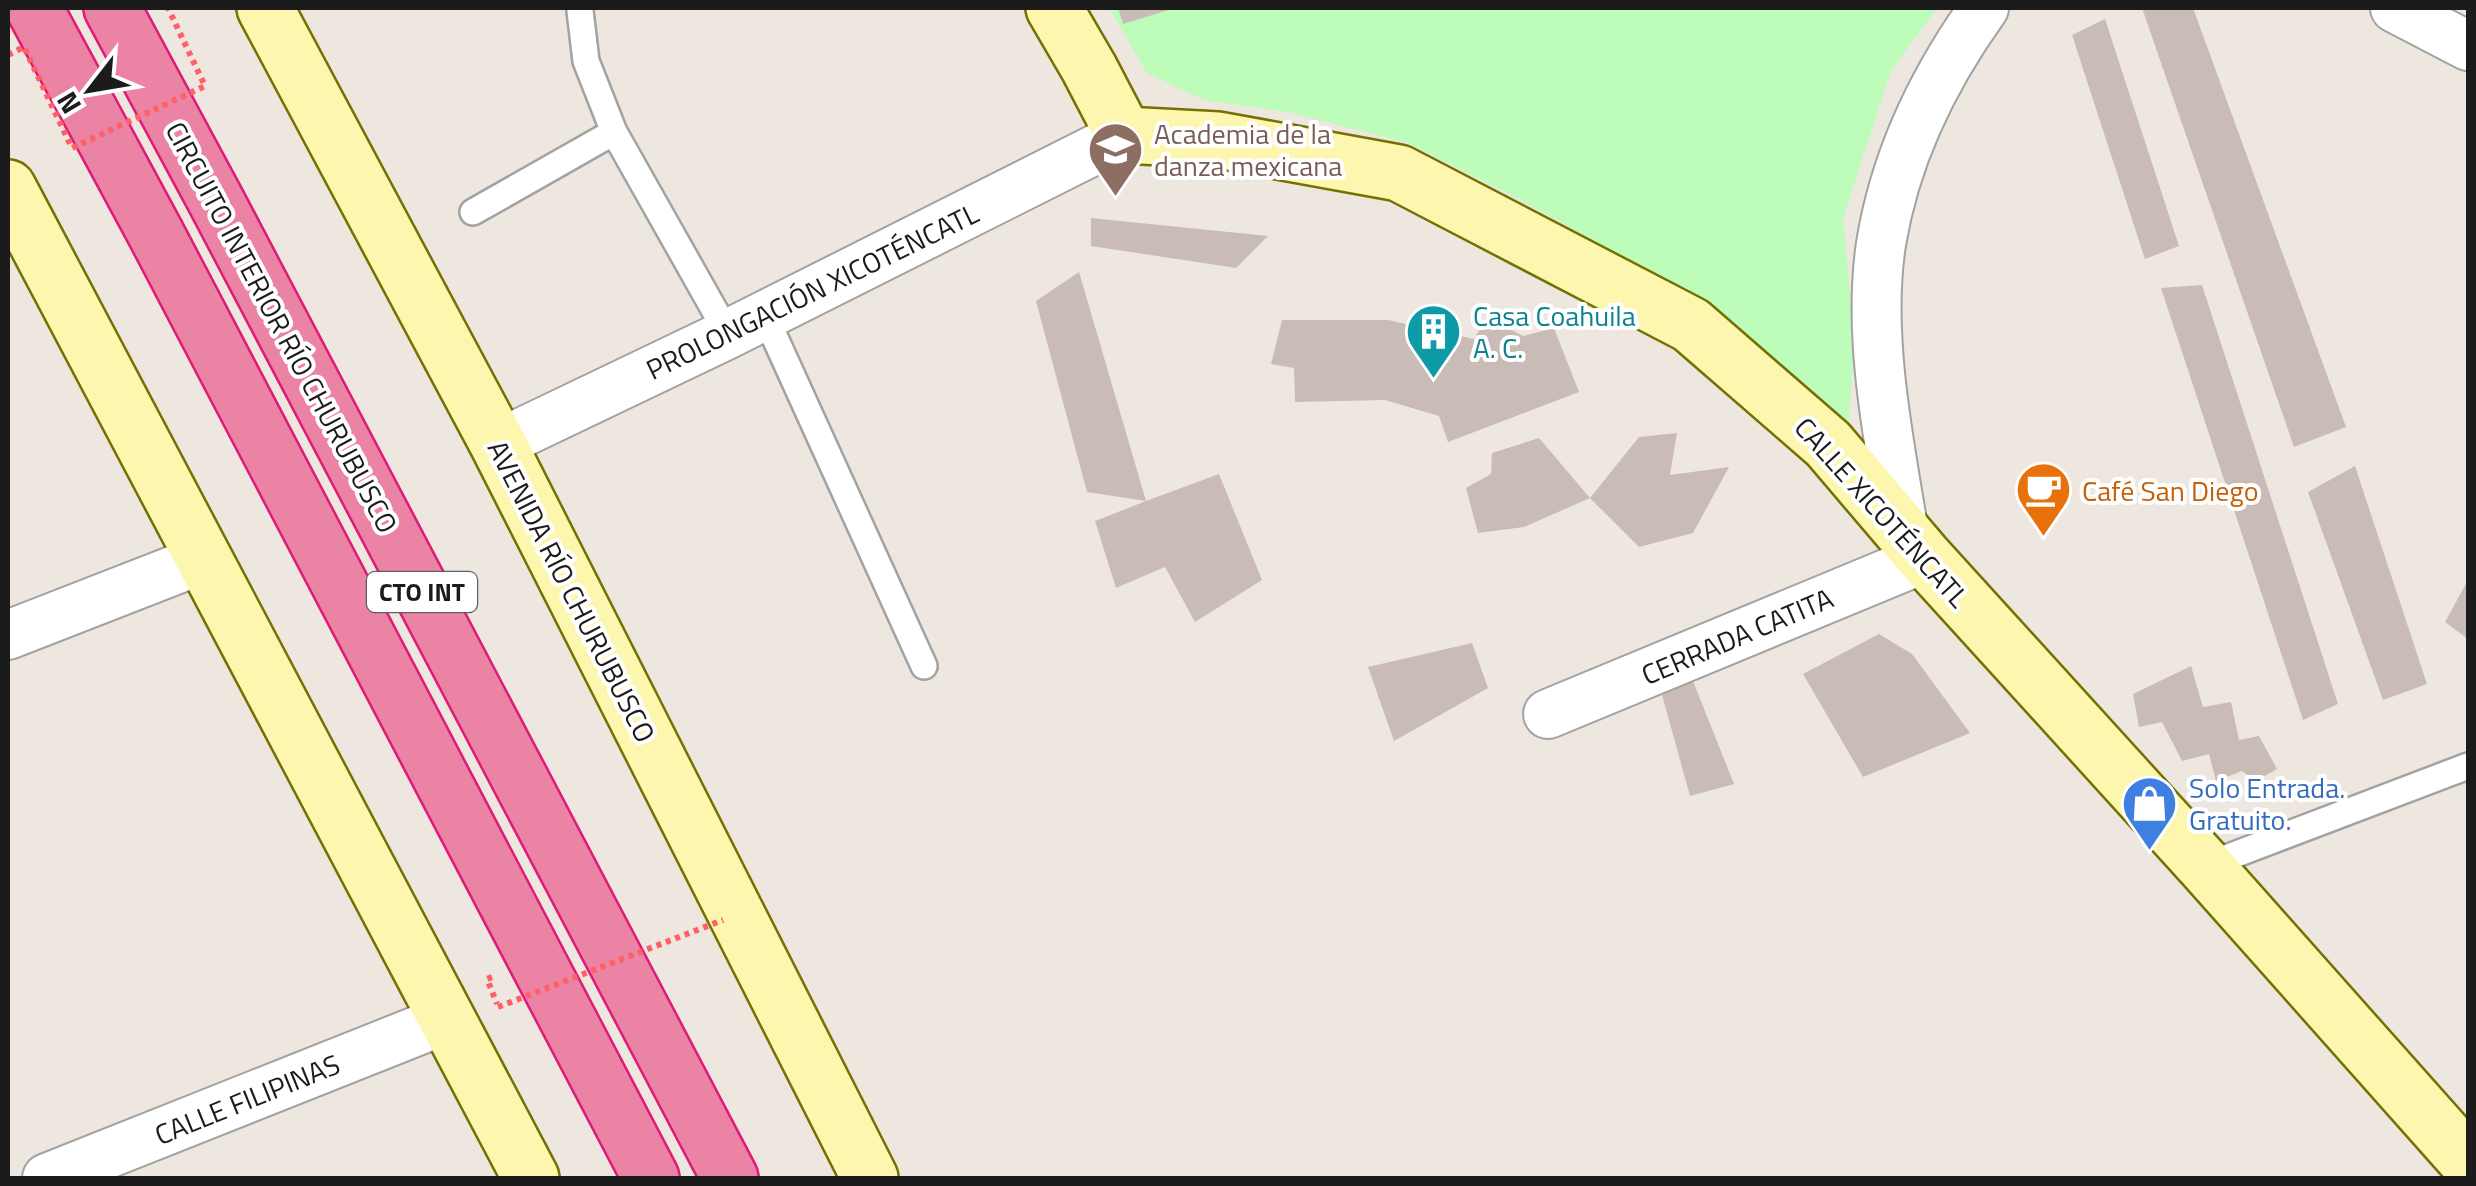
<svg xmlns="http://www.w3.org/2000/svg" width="2476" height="1186" font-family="'Titillium Web',sans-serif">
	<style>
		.park { fill: #bdfcb9 }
		.building { fill: #c9bcb6 }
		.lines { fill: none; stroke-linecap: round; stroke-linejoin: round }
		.lane-casing { stroke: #a2a2a2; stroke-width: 30 }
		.street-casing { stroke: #a2a2a2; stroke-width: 52 }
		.secondary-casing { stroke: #757100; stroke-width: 60 }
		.highway-casing { stroke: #de1b78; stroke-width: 60 }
		.path { stroke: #ff6065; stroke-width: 6; stroke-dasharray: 5 5; stroke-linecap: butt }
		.lane { stroke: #fff; stroke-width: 25 }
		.street { stroke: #fff; stroke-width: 48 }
		.secondary { stroke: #fcf6af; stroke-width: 55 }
		.highway { stroke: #ea83a4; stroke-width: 55 }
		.path-bridge { stroke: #ff6065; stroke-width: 6; stroke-dasharray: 5 5; stroke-linecap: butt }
		.labels { text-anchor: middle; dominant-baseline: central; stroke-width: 8; stroke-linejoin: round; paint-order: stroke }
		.shield { fill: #fff; stroke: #5f5f5f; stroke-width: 2.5 }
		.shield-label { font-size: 25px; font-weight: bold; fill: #1b1b1b }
		.education-label { font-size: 28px; fill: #785e54; stroke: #fff; text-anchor: start }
		.street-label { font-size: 28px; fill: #1b1b1b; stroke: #fff }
		.culture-label { font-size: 28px; fill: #0d838f; stroke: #fff; text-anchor: start }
		.food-label { font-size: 28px; fill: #c56008; stroke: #fff; text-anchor: start }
		.shop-label { font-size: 28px; fill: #366cbe; stroke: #fff; text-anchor: start }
	</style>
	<rect width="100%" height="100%" fill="#eee7e0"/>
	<!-- park -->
	<path class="park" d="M1109,8H1937L1891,71L1843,218L1855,346L1847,438L1837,447L1709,304L1511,195L1405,142L1288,112L1204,100L1147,73Z"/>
	<!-- building -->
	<path class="building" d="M1118,8H1175L1123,24Z
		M2142,8H2193L2346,427L2294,447Z
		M2105,19L2179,246L2145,259L2072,35Z
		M1091,218L1268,236L1236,268L1091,246Z
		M1079,272L1146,501L1219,474L1262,580L1195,622L1165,567L1116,588L1095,521L1146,501L1087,492L1036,301Z
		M2202,285L2338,704L2303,720L2161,288Z
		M1487,317L1523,336L1554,328L1579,392L1448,442L1439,416L1385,400L1295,402L1294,368L1271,364L1282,320H1388L1474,339Z
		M1677,433L1670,475L1729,467L1693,533L1639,547L1590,498L1639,437Z
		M1539,438L1590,498L1524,527L1478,533L1466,488L1491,474L1492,453Z
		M2355,466L2427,684L2383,700L2308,492Z
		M2468,580V639L2445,622Z
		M1879,634L1912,654L1970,733L1863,777L1803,674Z
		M1472,643L1488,688L1394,741L1368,667Z
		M2191,666L2203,707L2231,702L2239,740L2259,736L2277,769L2256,781L2242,771L2216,781L2209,754L2182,761L2162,722L2139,727L2133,694Z
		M1693,681L1734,784L1690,796L1662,695Z"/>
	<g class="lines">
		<defs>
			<path id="lane" d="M580,11L586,61L614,132L728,334
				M473,212L614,132
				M765,316L924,666
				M2205,866L2468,766"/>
			<path id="street" d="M2395,8L2468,46
				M498,444L728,334L1124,135
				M1904,533C1889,442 1867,336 1881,244C1895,157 1933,79 1984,8
				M8,635L203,559
				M1548,714L1925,558
				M47,1178L447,1019"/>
			<path id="secondary" d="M265,8L498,444L870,1178
				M1054,8L1089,68L1124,135L1218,140L1399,173L1691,325L1828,444L1925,558L2205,866L2468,1162
				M8,188L531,1178"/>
			<path id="highway" d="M34,8L156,234L651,1178
				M112,8L216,201L730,1178"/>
		</defs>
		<!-- lane casing -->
		<use href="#lane" class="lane-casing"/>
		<!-- street casing -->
		<use href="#street" class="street-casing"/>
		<!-- secondary casing -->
		<use href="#secondary" class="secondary-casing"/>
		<!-- highway casing -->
		<use href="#highway" class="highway-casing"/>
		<!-- path -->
		<path class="path" d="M492,977L487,979L497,1004"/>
		<!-- lane -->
		<use href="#lane" class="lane"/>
		<!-- street -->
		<use href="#street" class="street"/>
		<!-- secondary -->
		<use href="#secondary" class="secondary"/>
		<!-- highway -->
		<use href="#highway" class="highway"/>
		<!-- path-bridge -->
		<path class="path-bridge" d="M8,55L24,47L72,148L205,86L168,8
			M498,1007L723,920"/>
	</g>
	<!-- icons -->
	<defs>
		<symbol id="university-pin" viewBox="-11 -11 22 30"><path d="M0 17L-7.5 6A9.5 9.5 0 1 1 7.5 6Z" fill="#8d6e63" stroke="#fff"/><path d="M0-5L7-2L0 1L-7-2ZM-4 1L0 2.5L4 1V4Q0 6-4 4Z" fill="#fff"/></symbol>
		<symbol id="building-pin" viewBox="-11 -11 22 30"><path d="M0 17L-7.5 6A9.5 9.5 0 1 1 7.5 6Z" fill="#0f9aa8" stroke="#fff"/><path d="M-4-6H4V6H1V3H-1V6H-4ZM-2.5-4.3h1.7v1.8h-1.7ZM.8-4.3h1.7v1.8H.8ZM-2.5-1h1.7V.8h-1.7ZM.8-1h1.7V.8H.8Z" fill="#fff"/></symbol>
		<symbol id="cafe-pin" viewBox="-11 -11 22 30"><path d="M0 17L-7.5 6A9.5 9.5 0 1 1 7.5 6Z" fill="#e8710a" stroke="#fff"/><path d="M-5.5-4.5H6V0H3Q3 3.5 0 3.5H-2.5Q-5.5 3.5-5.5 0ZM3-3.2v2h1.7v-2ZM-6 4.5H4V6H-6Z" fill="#fff"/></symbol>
		<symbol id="shop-pin" viewBox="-11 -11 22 30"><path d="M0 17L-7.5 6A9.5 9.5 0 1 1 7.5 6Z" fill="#3f7fe0" stroke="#fff"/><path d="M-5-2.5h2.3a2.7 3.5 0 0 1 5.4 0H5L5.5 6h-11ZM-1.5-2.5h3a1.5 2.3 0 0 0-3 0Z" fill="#fff"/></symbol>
	</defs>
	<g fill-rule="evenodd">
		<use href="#university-pin" x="1084" y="118" width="63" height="86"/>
		<use href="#building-pin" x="1402" y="300" width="63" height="86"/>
		<use href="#cafe-pin" x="2012" y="458" width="63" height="86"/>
		<use href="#shop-pin" x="2118" y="772" width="63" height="86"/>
	</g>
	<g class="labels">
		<!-- shield labels -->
		<rect class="shield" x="367" y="572" width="110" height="40" rx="8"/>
		<g class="shield-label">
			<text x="422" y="592">CTO INT</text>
		</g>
		<!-- education labels -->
		<g class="education-label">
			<text x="1154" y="133">Academia de la<tspan x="1154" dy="32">danza mexicana</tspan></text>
		</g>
		<!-- street labels -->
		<g class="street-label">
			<text transform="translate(812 291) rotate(-26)">PROLONGACIÓN XICOTÉNCATL</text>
			<text transform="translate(282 327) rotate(62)">CIRCUITO INTERIOR RÍO CHURUBUSCO</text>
			<text transform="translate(1882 512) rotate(48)">CALLE XICOTÉNCATL</text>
			<text transform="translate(572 591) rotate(63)">AVENIDA RÍO CHURUBUSCO</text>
			<text transform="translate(1737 636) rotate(-23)">CERRADA CATITA</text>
			<text transform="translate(247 1099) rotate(-22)">CALLE FILIPINAS</text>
		</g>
		<!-- culture labels -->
		<g class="culture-label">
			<text x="1473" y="315">Casa Coahuila<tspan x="1473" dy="32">A. C.</tspan></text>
		</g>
		<!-- food labels -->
		<g class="food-label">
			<text x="2082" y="490">Café San Diego</text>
		</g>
		<!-- shop labels -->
		<g class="shop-label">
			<text x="2189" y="787">Solo Entrada.<tspan x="2189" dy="32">Gratuito.</tspan></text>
		</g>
	</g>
	<!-- border -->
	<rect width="2476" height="1186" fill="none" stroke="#1b1b1b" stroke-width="20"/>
	<!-- north arrow -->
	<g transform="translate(90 90) rotate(239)" stroke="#ffffff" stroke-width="8" paint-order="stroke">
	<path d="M0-8L18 38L0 25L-18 38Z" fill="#1b1b1b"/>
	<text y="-15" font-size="28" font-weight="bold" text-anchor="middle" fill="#1b1b1b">N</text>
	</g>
</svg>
